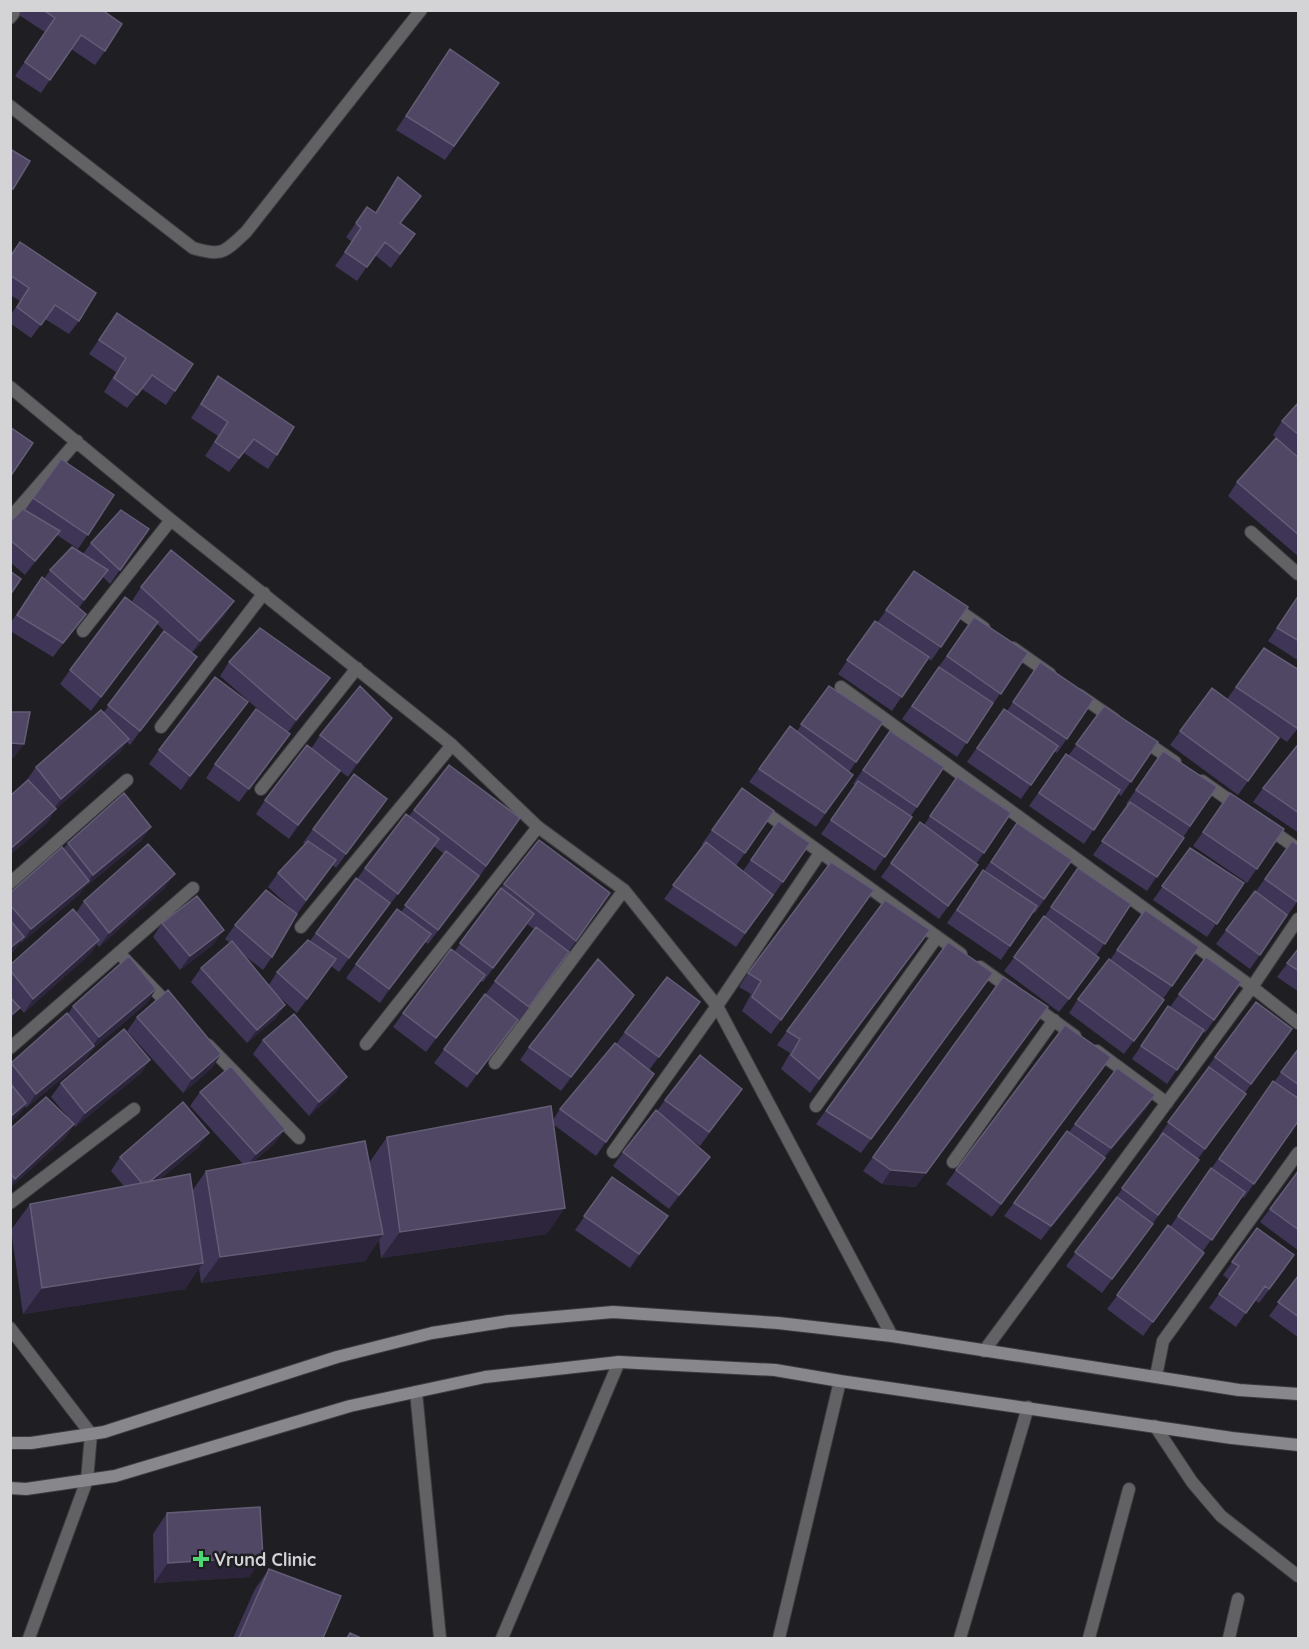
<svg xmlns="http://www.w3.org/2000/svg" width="1309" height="1649" font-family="Quicksand,sans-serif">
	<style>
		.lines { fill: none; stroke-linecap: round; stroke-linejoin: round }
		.service-casing { stroke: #3c3b40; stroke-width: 14 }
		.minor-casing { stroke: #3c3b40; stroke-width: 14 }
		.secondary-casing { stroke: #3c3b40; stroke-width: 14 }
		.service { stroke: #626164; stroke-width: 12 }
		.minor { stroke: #626164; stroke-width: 12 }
		.secondary { stroke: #88878b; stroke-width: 12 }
		.wall { fill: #3f3657 }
		.shaded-wall { fill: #2c253c }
		.building { fill: #4f4764; stroke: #645d76; stroke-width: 1.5 }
		.poi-dot { fill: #4ed675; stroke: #1f1e23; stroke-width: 2 }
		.labels { text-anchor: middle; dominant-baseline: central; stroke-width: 5; stroke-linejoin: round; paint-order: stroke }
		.poi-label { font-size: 18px; font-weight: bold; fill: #d4d3d6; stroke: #1f1e23; text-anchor: start }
	</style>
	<rect width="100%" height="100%" fill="#1f1e23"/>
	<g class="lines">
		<defs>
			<path id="service" d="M10,18L16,10
				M10,106L193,248C223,257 224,252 246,232L421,10"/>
			<path id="minor" d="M10,387L171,520L452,745L538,827L624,890L717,1006L892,1336
				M10,518L77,441
				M1251,532L1298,574
				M951,605L984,628
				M83,631L171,520
				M1013,648L1050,674
				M841,687L1252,987L1298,1023
				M1079,695L1114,719
				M161,727L264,593
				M1140,738L1175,762
				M1202,781L1239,807
				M261,789L357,668
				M762,810L961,954
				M1268,828L1298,849
				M10,883L127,780
				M301,927L452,745
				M119,953L170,1006
				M980,967L1012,990
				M1031,1004L1075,1036
				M366,1044L538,827
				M208,1045L299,1138
				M10,1048L193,888
				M1097,1051L1167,1103
				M495,1063L624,890
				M816,1106L937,937
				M613,1152L717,1006L820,853
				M953,1162L1054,1020
				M10,1203L134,1109
				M10,1328L91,1434L87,1480L29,1638
				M984,1351L1252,987L1298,919
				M1156,1376L1163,1341L1298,1153
				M416,1392L440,1638
				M1155,1426L1192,1482L1221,1516L1298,1576
				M502,1638L619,1362
				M779,1638L840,1381
				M960,1638L1028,1407
				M1089,1638L1129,1489
				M1229,1638L1238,1599"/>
			<path id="secondary" d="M10,1443H31L104,1432L337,1357L432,1333L509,1321L613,1312L778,1323L892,1336L1239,1390L1298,1394
				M10,1488L26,1489L115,1476L350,1406L485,1377L619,1362L775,1370L840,1381L1232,1438L1298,1445"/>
		</defs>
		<!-- service casing -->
		<use href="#service" class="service-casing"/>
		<!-- minor casing -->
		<use href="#minor" class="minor-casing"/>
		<!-- secondary casing -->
		<use href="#secondary" class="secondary-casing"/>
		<!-- service -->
		<use href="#service" class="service"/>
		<!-- minor -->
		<use href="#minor" class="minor"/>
		<!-- secondary -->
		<use href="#secondary" class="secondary"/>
	</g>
	<!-- wall -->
	<path class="wall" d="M21,10H102L105,51L95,65L71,49L41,93L15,76L45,32L19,15Z
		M450,49L499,83L445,160L396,130Z
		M398,177L412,210L401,223L415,234L391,268L375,255L357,281L335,266L352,242L346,237L356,223L375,213Z
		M20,242L79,321L69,334L45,319L31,338L10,323V316L20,301L10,295V256Z
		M117,313L175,391L166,405L142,389L127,408L104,392L116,372L89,354Z
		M218,376L277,455L268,469L244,453L229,472L205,456L218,436L191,418Z
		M1299,402V457L1273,435L1282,421Z
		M1299,458V557L1228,496L1237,482Z
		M61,459L114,495L78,549L57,535L25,575L10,562V522L25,510Z
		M149,529L110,584L103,577L79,608L76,627L53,657L10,631V624L32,590L42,577L44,579L50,570L83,554L91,543Z
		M914,571L968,607L931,661L928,658L892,711L838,674L875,621L877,623Z
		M141,587L225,615L192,653L197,657L130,745L127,742L120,752L56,809L47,823L10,855V796L27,782L26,781L36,767L104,712L164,631L168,634L157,624L91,711L60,684L70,670L139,607L132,601Z
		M1299,595V661L1268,641Z
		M974,617L1028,653L991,707H990L957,757L902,719Z
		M1264,648L1299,727L1287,742L1256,721L1279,738L1238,795L1170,745L1212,688L1227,699Z
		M229,662L321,692L288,732L290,734L239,802L206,778L215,764L268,718L220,676Z
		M1040,662L1094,699L1057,753L1054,751L1021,799L967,762L1004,709L1007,711Z
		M829,686L883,722L849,772L853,775L816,827L749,782L790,726L797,731Z
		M248,702L181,790L149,764L159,750Z
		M1104,706L1158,742L1121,796L1118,793L1084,844L1029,806L1066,754L1069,755Z
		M890,731L944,767L911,816L912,817L875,871L821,834L855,785L853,784Z
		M382,732L348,777L340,771L289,839L256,814L265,800L311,749L320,735Z
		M1299,747V833L1253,802L1263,788Z
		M1163,751L1217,787L1147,891L1093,855L1128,805L1126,804Z
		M957,777L1011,813L976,864L978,865L939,919L881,877L920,822L924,825Z
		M742,788L774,811L736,866L743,871L778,821L810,843L773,896H772L736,947L664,899L703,845L702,844Z
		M1230,793L1284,829L1247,883L1193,846Z
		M387,799L336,868L333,865L297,914L272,957L263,970L241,953L269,985L277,972L310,941L356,878L357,879L365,868L414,810L520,818L470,890L428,944L425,942L380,1003L346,978L356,964L401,912L444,854L434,846L339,972L331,966L297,1013L275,993L285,1005L275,1019L247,1043L191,982L201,968L230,943L225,939L235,925L296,913L268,887L278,873L305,844L303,843L313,829Z
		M1017,823L1072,860L1035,913L1033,912L1001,960L947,923L983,870L984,871Z
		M151,827L141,841L83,889L79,895L21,943L20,942L14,951L10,953V893L63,849L68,843Z
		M1292,841L1299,899L1250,969L1216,944L1255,891H1256Z
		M1190,848L1244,883L1207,937L1153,900Z
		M1078,868L1131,904L1096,956L1090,972L1059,1012L1004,971L1045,916Z
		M504,884L610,893L569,951V952L560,966L519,1021L518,1020L467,1088L434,1063L534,929L527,924L483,982L481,981L426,1052L393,1027L403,1013L454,952Z
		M165,888L99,947L97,944L90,954L24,1013L10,996V965L76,913L84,901Z
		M874,890L771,1034L742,1011L751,994L739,987L748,973Z
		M1145,910L1199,947L1163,999L1164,1000L1124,1054L1069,1013L1078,999L1110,960Z
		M162,923L214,944L180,970L153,937Z
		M930,930L810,1093L781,1069L790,1053L777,1045L787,1031Z
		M948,942L983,987L861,1153L816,1124Z
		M1299,948V992L1277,977Z
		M1206,957L1241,982L1205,1033L1203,1032L1167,1084L1132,1059L1168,1006L1170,1007Z
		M1003,977L916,1187L882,1184L863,1171Z
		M156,989L147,1003L94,1048L85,1060L26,1108L25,1106L17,1117L10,1122V1064L67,1013L68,1014L73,1006Z
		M634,995L561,1091L520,1060L529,1047Z
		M700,1002L649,1070L654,1074L596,1156L554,1125L547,1234L381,1258L379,1240L365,1261L201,1283L199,1268L185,1289L23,1314L11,1230L30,1204L124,1186L111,1171L120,1157L199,1147L159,1180L192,1191L206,1171L243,1164L190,1106L200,1092L285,1129L275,1143L253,1162L369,1163L387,1137L553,1120L560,1109L616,1044L625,1032Z
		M137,1017L221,1054L212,1068L183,1093L127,1031Z
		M1292,1029L1245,1093L1198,1159L1189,1174L1102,1293L1066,1266L1160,1137L1159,1136L1215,1057Z
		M263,1040L337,1091L309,1116L253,1054Z
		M1299,1048L1298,1120L1244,1198L1242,1196L1143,1336L1107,1309L1170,1227L1273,1081L1274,1082Z
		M1111,1057L992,1217L946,1184L956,1170Z
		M150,1060L140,1074L75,1127L74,1125L65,1138L10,1188V1129L67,1116L51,1097L61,1083Z
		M1117,1068L1155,1095L1146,1109L1105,1157L1096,1172L1041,1240L1004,1216L1067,1131L1069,1132Z
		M742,1089L700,1146L683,1134L700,1171L669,1209L613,1166L623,1152L657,1111L665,1100Z
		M1299,1170V1251L1260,1222Z
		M612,1177L668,1216L630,1268L575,1230Z
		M1257,1228L1285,1269L1259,1303L1255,1300L1236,1327L1209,1308L1229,1280L1223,1275Z
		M1299,1275V1338L1269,1316Z
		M167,1513L263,1557L249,1577L154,1583L153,1534Z
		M269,1569L323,1638H233L255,1589Z"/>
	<!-- shaded-wall -->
	<path class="shaded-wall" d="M421,196L412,210L391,236L400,223Z
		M60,531L50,545L25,575L35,561Z
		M108,570L99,583L74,614L84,600Z
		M234,601L225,615L190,655L200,641Z
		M158,622L149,636L91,711L101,697Z
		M197,657L188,671L130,745L140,731Z
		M330,678L321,692L287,734L296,720Z
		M248,702L238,716L181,790L190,776Z
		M392,718L382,732L348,777L357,763Z
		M129,739L120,752L51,813L61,799Z
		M10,743L24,744L14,758H10Z
		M340,771L330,785L289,839L298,825Z
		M387,799L377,813L336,868L346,854Z
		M56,809L47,823L10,855V849Z
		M151,827L141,841L83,889L93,875Z
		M439,839L429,853L388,908L398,894Z
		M175,874L165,888L99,947L109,933Z
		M479,876L470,890L428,944L438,930Z
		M89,881L79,895L21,943L31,929Z
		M390,903L380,917L339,972L349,958Z
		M534,914L525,928L483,982L493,968Z
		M224,930L214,944L180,970L190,956Z
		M431,934L421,948L380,1003L389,989Z
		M24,937L14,951L10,953V948Z
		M99,940L90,954L24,1013L33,999Z
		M485,975L475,989L426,1052L436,1038Z
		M156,989L147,1003L94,1048L85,1060L26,1108L36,1094L90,1050L99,1037Z
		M634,995L625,1009L561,1091L571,1077Z
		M285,1005L275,1019L247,1043L257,1030Z
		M20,1008L10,1021V1016Z
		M1038,1021L916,1187L882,1184L891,1170Z
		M1292,1029L1283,1043L1241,1098L1251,1084Z
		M221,1054L212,1068L183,1093L192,1079Z
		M1111,1057L1101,1071L992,1217L1001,1204Z
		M150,1060L140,1074L75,1127L85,1113Z
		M347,1077L337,1091L309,1116L319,1102Z
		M1155,1095L1146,1109L1101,1161L1111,1148Z
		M26,1103L17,1117L10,1122V1117Z
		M74,1124L65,1138L10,1188V1186L15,1179Z
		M285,1129L275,1143L246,1168L256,1154Z
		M209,1133L199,1147L134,1200L144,1186Z
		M710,1157L700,1171L669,1209L679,1195Z
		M1105,1158L1096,1172L1041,1240L1051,1226Z
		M565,1208L547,1234L381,1258L400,1232Z
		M668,1216L659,1230L630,1268L639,1254Z
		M383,1234L365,1261L201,1283L220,1257Z
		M203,1263L185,1289L23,1314L42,1288Z
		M263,1557L249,1577L154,1583L168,1563Z"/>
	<!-- building -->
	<path class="building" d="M43,10H102L122,24L105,51L81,35L50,80L25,62L55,18Z
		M450,49L499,83L454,146L406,116Z
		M10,149L30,161L13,189L10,188Z
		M398,177L421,196L400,223L415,234L400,254L385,242L367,267L345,252L361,228L356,223L367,207L376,213Z
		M20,242L96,293L79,321L55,305L41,325L17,307L29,288L10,275V257Z
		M117,313L193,364L175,391L152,375L137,395L114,378L126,358L99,340Z
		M218,376L294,427L277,455L254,439L239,458L215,442L228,422L201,404Z
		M1299,402V435L1282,421Z
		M10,427L33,443L10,477Z
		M1276,438L1299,458V535L1237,482Z
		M61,459L114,495L88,535L33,498Z
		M23,509L60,531L35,561L10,540V522Z
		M121,510L149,529L120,570L91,543Z
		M72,547L108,570L84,600L50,570Z
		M171,550L234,601L200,641L141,587Z
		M10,571L21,579L10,595Z
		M914,571L968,607L941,647L886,610Z
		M42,577L86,614L63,643L17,615Z
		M1299,595V641L1277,628Z
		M125,597L158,622L101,697L70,670Z
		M974,617L1028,653L1001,694L947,656Z
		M875,621L929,657L902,697L847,660Z
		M260,628L330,678L296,720L229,662Z
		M164,631L197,657L140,731L108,705Z
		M1264,648L1299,670V726L1297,728L1236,687Z
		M1040,662L1094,699L1067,739L1013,702Z
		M939,667L993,703L967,743L912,706Z
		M215,677L248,702L190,776L159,750Z
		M360,686L392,718L357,763L320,735Z
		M829,686L883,722L856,762L801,724Z
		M1212,688L1279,738L1248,781L1180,731Z
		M1104,706L1158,742L1131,782L1076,744Z
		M256,709L290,734L249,789L215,764Z
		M1004,709L1058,746L1031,785L977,748Z
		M101,710L129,739L61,799L36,767Z
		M10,712H30L24,744L10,743Z
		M790,726L853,775L825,813L759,769Z
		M890,731L944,767L917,807L863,770Z
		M307,745L340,771L298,825L265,800Z
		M1297,746L1299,747V813L1263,788Z
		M1163,751L1217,787L1190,826L1136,790Z
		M1066,754L1120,790L1094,830L1039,793Z
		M449,765L520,818L486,866L414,810Z
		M354,774L387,799L346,854L313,829Z
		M957,777L1011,813L984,853L930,816Z
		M28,780L56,809L10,849V796Z
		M858,781L912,817L885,857L831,820Z
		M742,788L774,811L745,853L712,830Z
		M124,793L151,827L93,875L68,843Z
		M1230,793L1284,829L1257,869L1203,832Z
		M1130,802L1184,838L1157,877L1102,841Z
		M406,814L439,839L398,894L365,868Z
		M778,821L810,843L783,882L751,860Z
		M920,822L978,865L948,906L891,863Z
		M1017,823L1072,860L1044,899L991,862Z
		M539,840L610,893L576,941L504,884Z
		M308,841L336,860L306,900L278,873Z
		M1292,841L1299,846V899L1296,901L1265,879Z
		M706,842L773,895L745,933L673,885Z
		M148,844L175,874L109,933L84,901Z
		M62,847L89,881L31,929L10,905V893Z
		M1190,848L1244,883L1217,924L1162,886Z
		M446,851L479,876L438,930L405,905Z
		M831,862L874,890L781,1020L752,997L761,981L748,973Z
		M1078,868L1131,904L1105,944L1051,907Z
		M983,870L1037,906L1010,946L957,910Z
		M356,878L390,903L349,958L316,933Z
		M501,888L534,914L493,968L460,943Z
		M266,890L297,914L272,957L235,925Z
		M1255,891L1287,915L1260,955L1226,930Z
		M197,896L224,930L190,956L162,923Z
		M885,900L930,930L819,1079L791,1055L800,1039L787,1031Z
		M73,909L99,940L33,999L10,970V965Z
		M397,909L431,934L389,989L356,964Z
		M1145,910L1199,947L1172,986L1117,950Z
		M1044,916L1099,958L1069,999L1014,957Z
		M10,920L24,937L10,948Z
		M536,927L569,952L529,1007L495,981Z
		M308,940L336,959L307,999L277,972Z
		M232,941L285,1005L257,1030L201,968Z
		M948,942L993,973L871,1139L826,1111Z
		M1299,948V971L1287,963Z
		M451,949L485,975L436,1038L403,1013Z
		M129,956L156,989L99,1037L73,1006Z
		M1206,957L1241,982L1214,1020L1179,994Z
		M598,959L634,995L571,1077L529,1047Z
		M1109,959L1164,1000L1134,1041L1078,999Z
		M667,977L700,1002L659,1057L625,1032Z
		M1003,977L1048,1007L926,1173L891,1170L873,1157Z
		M168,990L221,1054L192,1079L137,1017Z
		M485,994L518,1020L477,1074L444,1049Z
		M10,997L20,1008L10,1016Z
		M1256,1002L1292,1029L1251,1084L1215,1057Z
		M1168,1006L1204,1030L1177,1070L1141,1046Z
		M67,1013L94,1046L36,1094L11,1063Z
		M294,1014L347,1077L319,1102L263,1040Z
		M1065,1025L1111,1057L1001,1204L956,1170Z
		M124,1029L150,1060L85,1113L61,1083Z
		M615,1043L654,1074L606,1142L560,1109Z
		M1299,1048V1085L1281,1072Z
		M700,1055L742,1089L709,1132L665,1100Z
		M231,1066L285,1129L256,1154L200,1092Z
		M1209,1067L1246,1094L1205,1149L1168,1122Z
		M1117,1068L1155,1095L1111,1148L1075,1124Z
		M1273,1081L1299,1099V1120L1254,1184L1219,1159Z
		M10,1083L26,1103L10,1117Z
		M46,1097L74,1124L15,1179L10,1173V1129Z
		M183,1102L209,1133L149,1182L142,1183L120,1157Z
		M551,1106L565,1208L400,1232L387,1137Z
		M656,1110L710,1157L679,1195L623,1152Z
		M1067,1131L1105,1158L1051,1226L1014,1203Z
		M1163,1133L1199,1160L1158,1215L1122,1188Z
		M365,1141L383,1234L220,1257L206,1171Z
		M1211,1168L1245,1192L1212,1240L1178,1216Z
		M1299,1170V1230L1270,1209Z
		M190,1174L203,1263L42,1288L30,1204Z
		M612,1177L668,1216L639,1254L584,1216Z
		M1117,1197L1153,1224L1112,1279L1075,1252Z
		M1168,1225L1204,1253L1153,1322L1117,1295Z
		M1257,1228L1294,1255L1269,1289L1265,1286L1246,1313L1219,1294L1239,1266L1232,1262Z
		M1299,1275V1317L1278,1302Z
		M260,1507L263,1557L168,1563L167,1513Z
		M269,1569L341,1596L323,1638H239Z
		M350,1633L361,1638H347Z"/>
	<!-- markers -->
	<path class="poi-dot" d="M198 1550h6v6h6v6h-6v6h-6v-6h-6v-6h6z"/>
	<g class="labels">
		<!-- poi labels -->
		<g class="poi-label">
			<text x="214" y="1559">Vrund Clinic</text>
		</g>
	</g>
	<!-- border -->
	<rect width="1309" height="1649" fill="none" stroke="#d4d3d6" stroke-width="24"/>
</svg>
